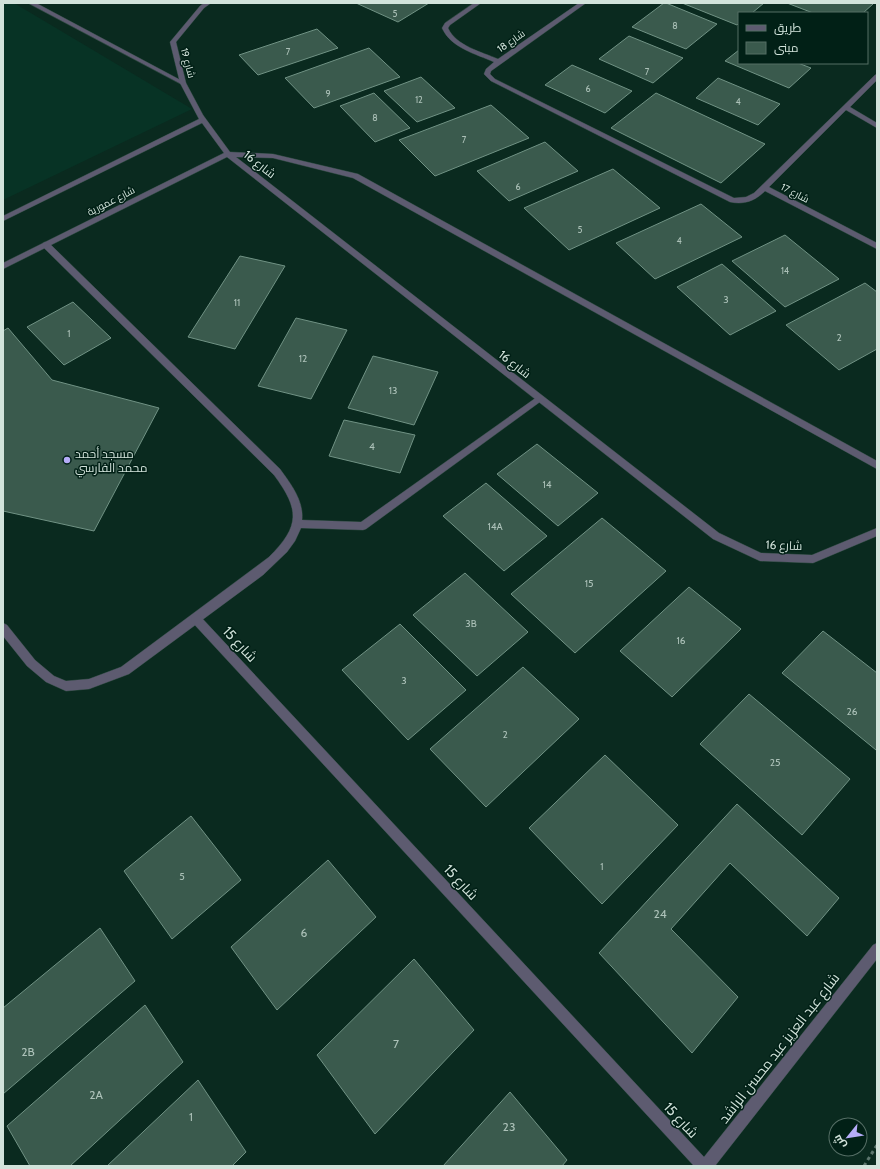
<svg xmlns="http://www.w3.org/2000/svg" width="880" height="1169" font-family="Cabin,Cairo,sans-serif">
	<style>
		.built { fill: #073325 }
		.building { fill: #3a5a4d; stroke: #709284 }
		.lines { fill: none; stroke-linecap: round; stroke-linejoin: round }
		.lane-casing { stroke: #2a483d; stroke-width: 1 }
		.street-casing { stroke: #2a483d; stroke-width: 1 }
		.path { stroke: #5c766d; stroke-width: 3; stroke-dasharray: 3.5 3.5; stroke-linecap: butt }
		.lane { fill: #5d5b70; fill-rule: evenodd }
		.street { fill: #5d5b70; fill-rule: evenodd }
		.poi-dot { fill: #b5acf8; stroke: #012016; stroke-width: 1.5 }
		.labels { text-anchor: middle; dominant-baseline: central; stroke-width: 3; stroke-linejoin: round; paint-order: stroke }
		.far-number-label { font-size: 9px; fill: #acc1b8 }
		.far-street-label { font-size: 10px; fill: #d2e3db; stroke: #012016 }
		.number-label { font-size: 10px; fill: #acc1b8 }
		.street-label { font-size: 12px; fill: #d2e3db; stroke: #012016 }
		.poi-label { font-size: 12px; fill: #d2e3db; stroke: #012016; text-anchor: start }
		.near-number-label { font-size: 12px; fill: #acc1b8 }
		.near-street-label { font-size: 14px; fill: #d2e3db; stroke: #012016 }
	</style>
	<rect width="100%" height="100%" fill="#0a2a1f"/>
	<!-- built -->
	<path class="built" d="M3,3H14L192,109L3,200Z"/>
	<!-- building -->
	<path class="building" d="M356,3H429L398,22Z
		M664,3H666L717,24L686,49L632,27Z
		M682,3H764L752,13H739V23L737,25Z
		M787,3H870L873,4L863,13H813Z
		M317,29L338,48L258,75L239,55Z
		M629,36L683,58L653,83L599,59Z
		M369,48L400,77L314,108L285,78Z
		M739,50V63H798L811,68L789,88L725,61Z
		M572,65L632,91L605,113L545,85Z
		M421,77L455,108L417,122L384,91Z
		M718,78L780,104L758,125L696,98Z
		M374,93L410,128L375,142L340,106Z
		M656,93L765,144L721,183L611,128Z
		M491,105L529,138L435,176L399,140Z
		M545,142L578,171L509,201L477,171Z
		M613,169L660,208L569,250L524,208Z
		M701,204L742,237L655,279L616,243Z
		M785,235L839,279L785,307L732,261Z
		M240,256L285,266L235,349L188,337Z
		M722,264L776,311L730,335L677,287Z
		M865,283L877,292V349L839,370L786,325Z
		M73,302L111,338L64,365L27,327Z
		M296,318L347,330L311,399L258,386Z
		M8,328L52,380L159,408L94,531L3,511V331Z
		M373,356L438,372L414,425L348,408Z
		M344,420L415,435L400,473L329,456Z
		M537,444L598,493L558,526L497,474Z
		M486,483L547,536L504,571L443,516Z
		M602,518L666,571L575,653L511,594Z
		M465,573L528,632L477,676L413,615Z
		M689,587L741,629L672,697L620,651Z
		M400,624L466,690L408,740L342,670Z
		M823,631L877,673V749L876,750L782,673Z
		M523,667L579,719L486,807L430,749Z
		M749,694L850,779L802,835L700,744Z
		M605,755L678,825L602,904L529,828Z
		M737,804L839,898L807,936L730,863L671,929L738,997L692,1053L599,953Z
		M191,816L241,880L172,939L124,871Z
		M328,860L376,917L277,1010L231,947Z
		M100,928L135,981L3,1094V1008Z
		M414,959L474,1030L375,1134L317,1055Z
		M145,1005L183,1062L70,1166H30L7,1126Z
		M198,1080L246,1152L232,1166H107Z
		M510,1092L567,1160L562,1166H443Z"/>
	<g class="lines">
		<defs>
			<path id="lane" d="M28,3H36L186,83L181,84Z
				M46,242L49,243L280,469C291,484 304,501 302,520L361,522L537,397L540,396L544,399L366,529L363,530L301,528L295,541L287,552L263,575L129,674L89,689L66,691L46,682L27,666L3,636V623L7,625L35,660L54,676L66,681L89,679L121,667L269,557C300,526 300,510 274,475L43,247V243Z"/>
			<path id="street" d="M204,3H211L204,8L176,42L186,83L203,115L230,152L273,154L358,174L877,461V469L353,178L273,158L236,157L719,533L761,553L812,555L877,528V536L813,563L760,561L713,539L227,157L3,269V263L224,153L202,123L3,221V216L199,119L180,83L170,42L200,6Z
				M474,3H481L450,25L448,28C456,46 482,52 498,59L579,3H586L491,71L490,74L495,79L734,198L746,197L754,193L875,75L877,74V80L850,107L877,123V128L846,110L769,187L877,243V249L765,191C755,201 744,205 730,202L491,81L484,74L486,69L494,62C476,54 451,48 442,28L445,23Z
				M196,614L200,616L704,1157L873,945L877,943V959L715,1166H694L192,622L191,619L192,616Z"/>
		</defs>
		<!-- lane casing -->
		<use href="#lane" class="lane-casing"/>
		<!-- street casing -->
		<use href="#street" class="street-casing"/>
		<!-- path -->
		<path class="path" d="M864,1166L877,1145"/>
		<!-- lane -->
		<use href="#lane" class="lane"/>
		<!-- street -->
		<use href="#street" class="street"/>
	</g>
	<!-- markers -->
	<circle class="poi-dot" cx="67" cy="460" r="4"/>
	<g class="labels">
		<!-- far-number labels -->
		<g class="far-number-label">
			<text x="395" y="13">5</text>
			<text x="675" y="25">8</text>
			<text x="288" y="51">7</text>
			<text x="647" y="71">7</text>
			<text x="588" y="88">6</text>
			<text x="328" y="93">9</text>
			<text x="419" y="99">12</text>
			<text x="738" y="101">4</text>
			<text x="375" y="117">8</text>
			<text x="464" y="139">7</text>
			<text x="518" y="186">6</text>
			<text x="580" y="229">5</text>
			<text x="679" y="240">4</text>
			<text x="785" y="270">14</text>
		</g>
		<!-- far-street labels -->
		<g class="far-street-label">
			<text transform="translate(511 41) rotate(-35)">شارع 18</text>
			<text transform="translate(188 63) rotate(75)">شارع 19</text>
			<text transform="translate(795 193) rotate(27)">شارع 17</text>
			<text transform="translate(111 201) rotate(-27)">شارع عمورية</text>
		</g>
		<!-- number labels -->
		<g class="number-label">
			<text x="726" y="299">3</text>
			<text x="237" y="302">11</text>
			<text x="69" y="333">1</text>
			<text x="839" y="337">2</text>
			<text x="303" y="358">12</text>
			<text x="393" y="390">13</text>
			<text x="372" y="446">4</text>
			<text x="547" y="484">14</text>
			<text x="495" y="526">14A</text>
			<text x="589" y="583">15</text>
			<text x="471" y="623">3B</text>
			<text x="681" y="640">16</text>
			<text x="404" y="680">3</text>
			<text x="852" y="711">26</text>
			<text x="505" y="734">2</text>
			<text x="775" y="762">25</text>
			<text x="602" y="866">1</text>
			<text x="182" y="876">5</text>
		</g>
		<!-- street labels -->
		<g class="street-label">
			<text transform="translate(260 164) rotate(38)">شارع 16</text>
			<text transform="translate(515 364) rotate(38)">شارع 16</text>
			<text transform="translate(784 545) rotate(2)">شارع 16</text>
		</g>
		<!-- poi labels -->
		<g class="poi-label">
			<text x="75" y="453">مسجد أحمد<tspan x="75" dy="14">محمد الفارسي</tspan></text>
		</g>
		<!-- near-number labels -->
		<g class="near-number-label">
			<text x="660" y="913">24</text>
			<text x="304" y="932">6</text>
			<text x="396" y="1043">7</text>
			<text x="28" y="1051">2B</text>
			<text x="96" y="1094">2A</text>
			<text x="191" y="1116">1</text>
			<text x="509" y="1126">23</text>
		</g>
		<!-- near-street labels -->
		<g class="near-street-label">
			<text transform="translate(240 644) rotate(47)">شارع 15</text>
			<text transform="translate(461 882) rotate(47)">شارع 15</text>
			<text transform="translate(779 1048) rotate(-52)">شارع عبد العزيز عبد محسن الراشد</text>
			<text transform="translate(681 1120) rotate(47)">شارع 15</text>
		</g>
	</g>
	<!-- border -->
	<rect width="880" height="1169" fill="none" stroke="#d2e3db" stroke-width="8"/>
	<!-- legend -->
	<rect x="738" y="12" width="130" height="52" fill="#012016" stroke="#556e65"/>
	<rect x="746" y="25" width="20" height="6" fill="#5d5b70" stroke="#556e65"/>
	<text x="774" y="32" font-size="12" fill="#d2e3db">طريق</text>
	<rect x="746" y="42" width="20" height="12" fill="#3a5a4d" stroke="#556e65"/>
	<text x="774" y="52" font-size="12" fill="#d2e3db">مبنى</text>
	<!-- north arrow -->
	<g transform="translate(848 1137) rotate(240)"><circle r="19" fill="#012016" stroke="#556e65"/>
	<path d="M0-3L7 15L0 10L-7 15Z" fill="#b5acf8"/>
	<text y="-6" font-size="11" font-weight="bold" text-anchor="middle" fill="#d2e3db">ش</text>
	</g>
</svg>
